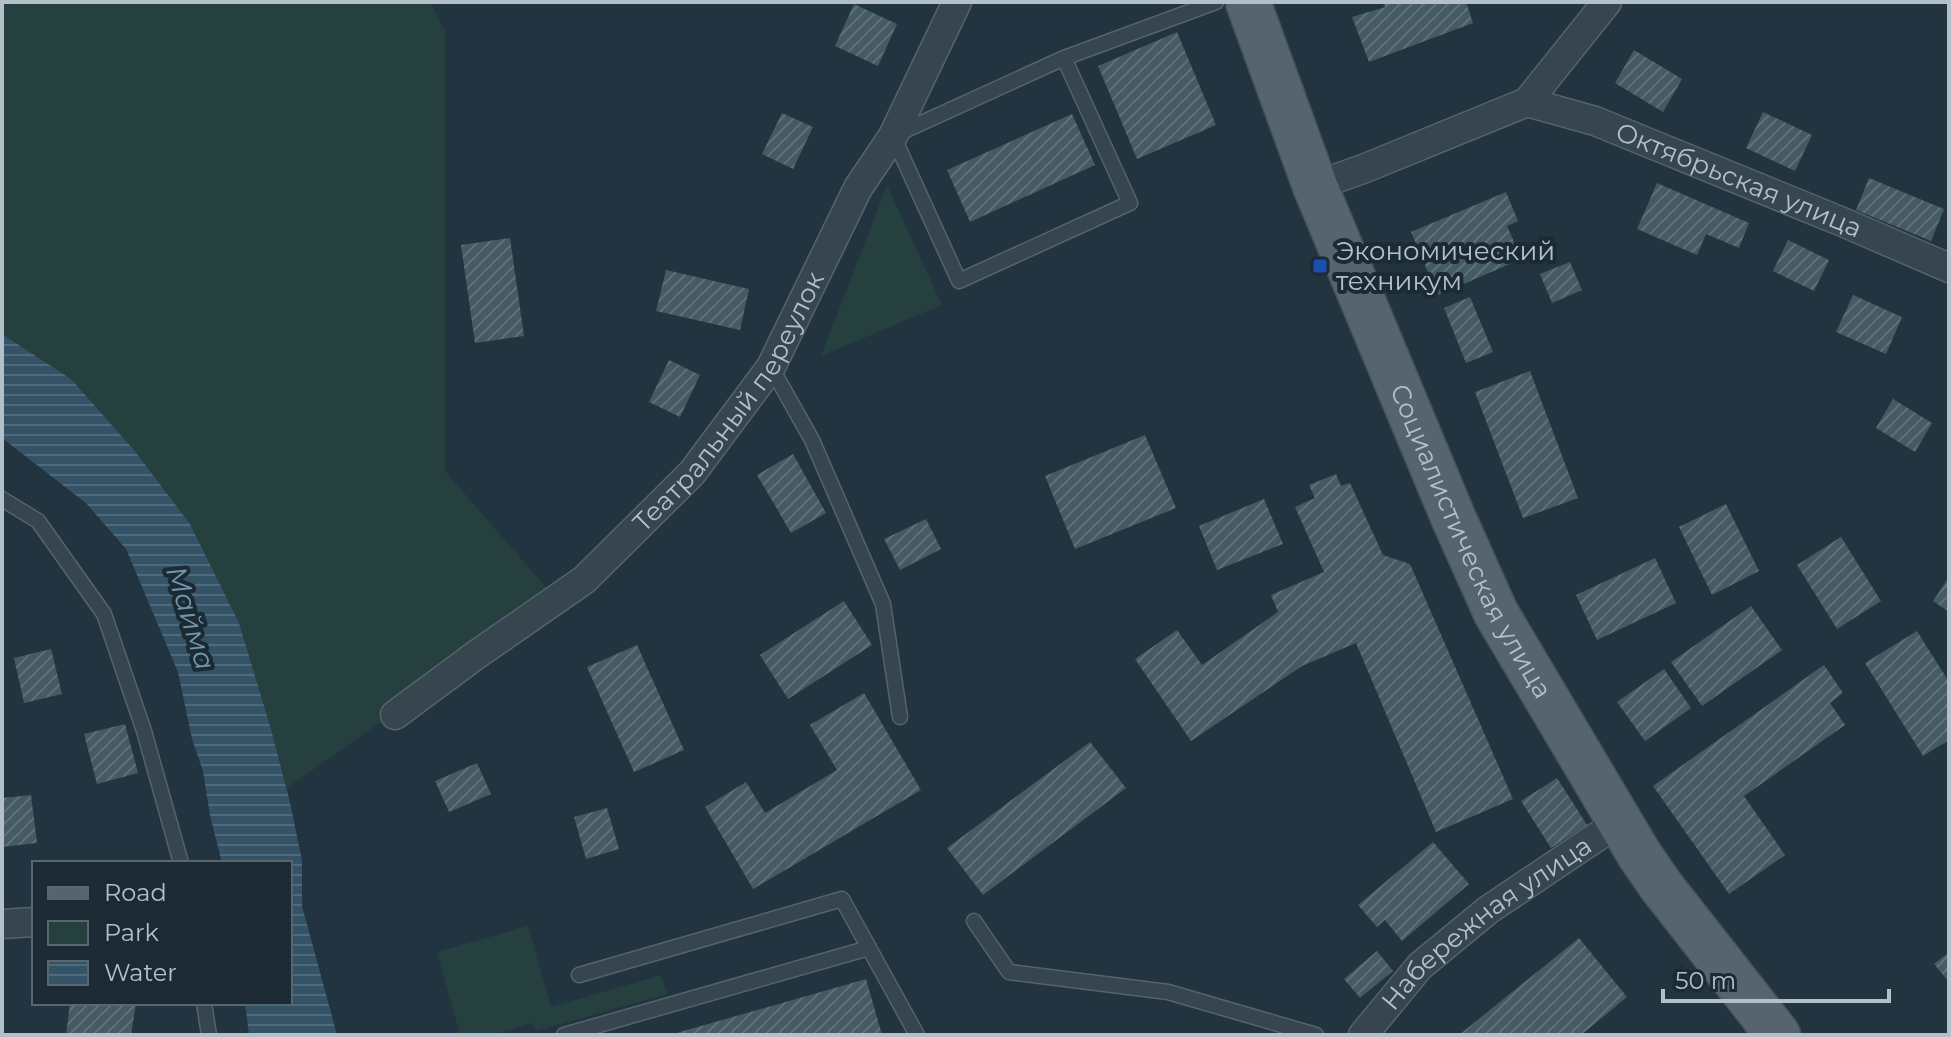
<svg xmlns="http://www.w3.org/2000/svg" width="1951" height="1037" font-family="Montserrat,sans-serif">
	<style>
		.green { fill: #25403e }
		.water { fill: url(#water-rules) }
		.building { fill: url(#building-hatch) }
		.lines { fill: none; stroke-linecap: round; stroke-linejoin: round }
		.lane-casing { stroke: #55636d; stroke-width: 17 }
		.street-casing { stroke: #55636d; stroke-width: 31 }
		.primary-casing { stroke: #43515b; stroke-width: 47 }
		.lane { stroke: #37454f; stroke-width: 14 }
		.street { stroke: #37454f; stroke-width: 28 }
		.primary { stroke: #55646f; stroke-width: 44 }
		.transit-dot { fill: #1a4fb4; stroke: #1c2a34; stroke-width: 3 }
		.labels { text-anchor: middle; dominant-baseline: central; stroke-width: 8; stroke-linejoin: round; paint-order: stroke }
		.street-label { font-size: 26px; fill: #b3c0ca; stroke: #1c2a34 }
		.poi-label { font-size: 26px; fill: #b3c0ca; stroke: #1c2a34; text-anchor: start }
		.water-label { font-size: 28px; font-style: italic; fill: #7197af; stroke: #1c2a34 }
	</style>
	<defs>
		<pattern id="water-rules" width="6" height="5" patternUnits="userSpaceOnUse" patternTransform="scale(2)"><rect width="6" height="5" fill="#355367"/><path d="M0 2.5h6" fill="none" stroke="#506a7b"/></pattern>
		<pattern id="building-hatch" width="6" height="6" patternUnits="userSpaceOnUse" patternTransform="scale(2)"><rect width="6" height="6" fill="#465a65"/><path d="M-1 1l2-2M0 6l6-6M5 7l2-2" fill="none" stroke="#5e707a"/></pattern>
	</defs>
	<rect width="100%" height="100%" fill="#22343f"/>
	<!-- green -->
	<path class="green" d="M2,2H430L445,31V471L556,599L287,788L271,729L239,623L190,524L134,450L71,379L2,334Z
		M887,185L942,305L821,356Z
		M528,926L551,1007L661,975L667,994L536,1031L533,1023L491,1035H460L437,952Z"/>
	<!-- water -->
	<path class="water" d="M2,334L71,379L134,450L190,524L239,623L271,729L289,798L302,860V906L337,1035H249L245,1003H290V863H222L210,815L203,771L192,739L178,672L126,549L86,503L2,438Z"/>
	<!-- building -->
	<path class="building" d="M1383,2H1466L1473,23L1369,62L1352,17L1385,7Z
		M854,4L897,24L878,66L835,46Z
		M1177,32L1216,125L1137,159L1098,66Z
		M1634,50L1682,79L1663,112L1615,83Z
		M1763,112L1812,135L1795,171L1746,148Z
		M782,113L813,127L793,169L762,154Z
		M1072,114L1095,165L970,222L947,170Z
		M1869,178L1944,209L1931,241L1856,210Z
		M1657,183L1749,223L1739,248L1706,234L1697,255L1637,229Z
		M1506,192L1518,221L1507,226L1518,251L1509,255L1512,263L1438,295L1411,232Z
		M510,238L524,336L475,343L461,245Z
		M1788,240L1829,260L1814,291L1773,271Z
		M1570,262L1582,290L1552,303L1540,274Z
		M666,270L749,289L740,330L656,311Z
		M1853,295L1902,317L1886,354L1836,332Z
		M1470,297L1493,352L1466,363L1444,308Z
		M669,360L700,375L680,417L649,402Z
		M1530,371L1578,498L1523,518L1475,392Z
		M1893,399L1932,423L1915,452L1876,428Z
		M1145,435L1176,508L1075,549L1045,476Z
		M793,454L826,513L791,533L757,475Z
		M1336,474L1341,486L1350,483L1383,555L1410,564L1513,799L1436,832L1356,643L1302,666L1191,741L1135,659L1177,630L1202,665L1278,612L1271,595L1324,572L1295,507L1315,498L1309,485Z
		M1264,499L1283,544L1217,570L1199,526Z
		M1726,504L1759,571L1712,595L1679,527Z
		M926,519L941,549L900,570L884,539Z
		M1841,537L1881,601L1837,629L1797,565Z
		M1655,558L1676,603L1597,640L1576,595Z
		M1949,577V612L1933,601Z
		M844,601L872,645L788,699L760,655Z
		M1751,606L1782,650L1702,706L1671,662Z
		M1917,631L1949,682V740L1923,756L1865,663Z
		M637,645L684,750L634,772L587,667Z
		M51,649L62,694L24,703L14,658Z
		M1824,665L1843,693L1830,703L1845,725L1744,796L1785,855L1729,894L1653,786Z
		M1664,669L1691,708L1645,741L1617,702Z
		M864,693L921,790L753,889L705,807L746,782L765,813L837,770L810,725Z
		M125,724L138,773L97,784L84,734Z
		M1090,742L1126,788L983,895L947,848Z
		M477,763L491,794L449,812L435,781Z
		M1557,778L1587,825L1551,848L1521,801Z
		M31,795L37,843L2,847V798Z
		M607,808L619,849L586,859L574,817Z
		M1433,842L1469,884L1402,941L1385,920L1377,927L1358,905Z
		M1579,938L1627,997L1581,1035H1459Z
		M1377,951L1393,971L1360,998L1344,979Z
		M1949,952V982L1934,964Z
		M866,979L882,1035H673V1034Z
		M70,1003H136L131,1035H66Z"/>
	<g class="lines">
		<defs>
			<path id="lane" d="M1064,58L1130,203L959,281L893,136L1064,58L1216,2
				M771,367L812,440L883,604L900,717
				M2,499L38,521L104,614L144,731L181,863
				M974,921L1009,972L1168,992L1316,1035
				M579,975L842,899L917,1035
				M204,1003L209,1035
				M564,1035L869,948"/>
			<g id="street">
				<path id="s1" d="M1527,102L1595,121L1845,223L1949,268"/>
				<path d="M1315,186L1363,169L1527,102L1607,2"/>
				<path id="s2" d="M395,715L476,655L584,580L692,473L771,367L858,188L893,136L957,2"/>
				<path d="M2,924L34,922"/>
				<path id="s3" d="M1363,1035L1420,966L1488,910L1619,822"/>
			</g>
			<g id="primary">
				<path id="s4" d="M1248,2L1315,186L1453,517L1496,613L1639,854L1661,886L1778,1035"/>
			</g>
		</defs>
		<!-- lane casing -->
		<use href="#lane" class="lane-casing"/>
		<!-- street casing -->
		<use href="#street" class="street-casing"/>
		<!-- primary casing -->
		<use href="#primary" class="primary-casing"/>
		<!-- lane -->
		<use href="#lane" class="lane"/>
		<!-- street -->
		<use href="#street" class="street"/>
		<!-- primary -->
		<use href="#primary" class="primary"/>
	</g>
	<!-- markers -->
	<rect class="transit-dot" x="1312" y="258" width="16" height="16" rx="4"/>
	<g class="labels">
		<!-- street labels -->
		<g class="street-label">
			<text stroke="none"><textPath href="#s1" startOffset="226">Октябрьская улица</textPath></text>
			<text stroke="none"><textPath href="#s2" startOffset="464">Театральный переулок</textPath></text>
			<text stroke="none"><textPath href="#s4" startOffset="584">Социалистическая улица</textPath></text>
			<text stroke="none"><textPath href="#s3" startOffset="168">Набережная улица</textPath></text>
		</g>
		<!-- poi labels -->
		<g class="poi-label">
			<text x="1336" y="251">Экономический<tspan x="1336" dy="30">техникум</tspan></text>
		</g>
		<!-- water labels -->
		<g class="water-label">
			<text transform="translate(191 618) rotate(73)">Майма</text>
		</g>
	</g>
	<!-- border -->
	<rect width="1951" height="1037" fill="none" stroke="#b3c0ca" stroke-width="8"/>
	<!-- legend -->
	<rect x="32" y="861" width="260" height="144" fill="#1c2a34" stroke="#586670" stroke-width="2"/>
	<rect x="48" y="887" width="40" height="12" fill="#55646f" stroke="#586670" stroke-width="2"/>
	<text x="104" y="901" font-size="24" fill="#b3c0ca">Road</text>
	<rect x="48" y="921" width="40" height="24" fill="#25403e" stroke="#586670" stroke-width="2"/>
	<text x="104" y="941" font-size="24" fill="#b3c0ca">Park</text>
	<rect x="48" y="961" width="40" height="24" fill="url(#water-rules)" stroke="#586670" stroke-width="2"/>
	<text x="104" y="981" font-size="24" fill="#b3c0ca">Water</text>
	<!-- scale -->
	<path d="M1663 989v12h226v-12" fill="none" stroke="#b3c0ca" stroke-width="4"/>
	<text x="1675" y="989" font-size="24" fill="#b3c0ca" stroke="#1c2a34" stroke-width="6" paint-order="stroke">50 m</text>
</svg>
